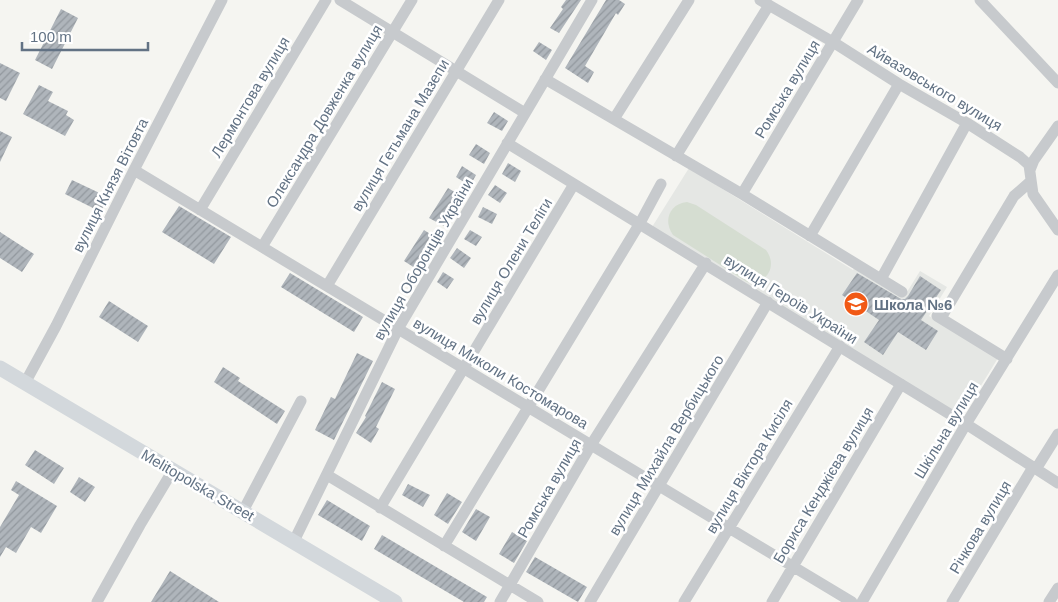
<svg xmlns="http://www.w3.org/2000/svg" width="1058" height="602" font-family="Arial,sans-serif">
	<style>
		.built { fill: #e5e7e4 }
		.grass { fill: #d5ddd1 }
		.building { fill: url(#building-hatch) }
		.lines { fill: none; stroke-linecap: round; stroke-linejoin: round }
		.minor { stroke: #c7cacd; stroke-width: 11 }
		.major { stroke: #d3d8dc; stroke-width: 15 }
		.labels { text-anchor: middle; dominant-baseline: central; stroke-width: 5; stroke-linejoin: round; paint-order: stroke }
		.street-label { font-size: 15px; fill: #627284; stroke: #fff }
		.poi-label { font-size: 15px; font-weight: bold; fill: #627284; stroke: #fff; text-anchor: start }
	</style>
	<defs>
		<pattern id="building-hatch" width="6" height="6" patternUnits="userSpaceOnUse" patternTransform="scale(1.25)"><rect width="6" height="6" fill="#afb5bb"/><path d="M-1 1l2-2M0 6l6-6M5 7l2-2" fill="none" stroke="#92989e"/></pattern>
	</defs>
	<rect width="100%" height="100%" fill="#f5f5f1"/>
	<!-- built -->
	<path class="built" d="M689,168L853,270L858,262L907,292L920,271L947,287L929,316L998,358L961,418L652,227Z"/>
	<!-- grass -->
	<path class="grass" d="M687,202L696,205L766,250C778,266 767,285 747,282L673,235C663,221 669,204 687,202Z"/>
	<!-- building -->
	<path class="building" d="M566,0H581L559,33L550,28L563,9L561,7Z
		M606,0H619L625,4L618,15L616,13L585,66L594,72L588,83L565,68Z
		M61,9L78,18L52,69L35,60Z
		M539,42L552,50L546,60L533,51Z
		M0,63L20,73L6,101L0,98Z
		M39,85L53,92L48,101L68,111L66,115L74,120L65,136L23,114Z
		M494,112L508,121L502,131L487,123Z
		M0,131L12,137L0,162Z
		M476,144L490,153L484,164L469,155Z
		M508,163L521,171L515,182L502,174Z
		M462,166L476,175L470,186L456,177Z
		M72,180L108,197L101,212L65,194Z
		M495,185L507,193L500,203L488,195Z
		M448,188L463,197L444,226L429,218Z
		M179,206L231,237L214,264L162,232Z
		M483,207L497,214L492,224L478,217Z
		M424,230L438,239L418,270L404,261Z
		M470,230L482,237L476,246L464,239Z
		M0,232L34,254L22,272L0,258Z
		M457,248L471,258L464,268L450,258Z
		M443,272L454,279L447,289L437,282Z
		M290,273L363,317L354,332L281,287Z
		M857,273L901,299H905L908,296L920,276L941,290L921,320L938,331L926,350L898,332L883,355L864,342L879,320L842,295Z
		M109,301L148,326L138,342L99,317Z
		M357,353L373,361L334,440L315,430L331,397L335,399Z
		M223,367L240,378L238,381L285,411L277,424L214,382Z
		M382,382L395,389L376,427L379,429L371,443L356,433L366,417L365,416Z
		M35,450L64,468L54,484L25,465Z
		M79,477L95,487L85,502L70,492Z
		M16,481L57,506L41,533L31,527L16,553L6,547L0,557V527L19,495L11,490Z
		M408,484L430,495L423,507L402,495Z
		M447,493L462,502L448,524L434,515Z
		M327,500L370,526L362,541L318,515Z
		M476,509L490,517L476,541L462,532Z
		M512,532L527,541L514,563L499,554Z
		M382,535L487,597L484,602H464L374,549Z
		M535,557L587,587L578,602L526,572Z
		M170,571L219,602H151Z"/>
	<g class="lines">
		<!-- minor -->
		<path class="minor" d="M340,0L525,113
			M760,0L833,42L899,84L967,123L1020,157L1029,165L1033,194L1058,230
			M980,0L1058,83
			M545,79L742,194L902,292
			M614,119L689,0
			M507,143L966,424L1058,483
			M676,156L769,5
			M134,170L852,602
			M1030,170L1034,160L1058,126
			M742,194L858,0
			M200,210L326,0
			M810,236L899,84
			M262,247L412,0
			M881,279L967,123
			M327,286L499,0
			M937,316L1007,359
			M941,318L1014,196L1030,182
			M25,383L56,326L134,170L222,0
			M1036,469L1058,434
			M327,475L538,602
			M380,508L574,184
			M243,511L301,401
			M294,541L398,329L592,0
			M444,546L640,223L661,184
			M97,602L140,525L173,470
			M500,602L591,445L706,263
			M590,602L768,302
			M684,602L840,346
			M772,602L901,384
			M862,602L966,424L1058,275
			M952,602L1033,467
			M1049,602L1058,588"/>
		<!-- major -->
		<path class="major" d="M0,368L395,602"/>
	</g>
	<!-- icons -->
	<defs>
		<symbol id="school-disc" viewBox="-11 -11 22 22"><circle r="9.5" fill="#f15915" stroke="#fff"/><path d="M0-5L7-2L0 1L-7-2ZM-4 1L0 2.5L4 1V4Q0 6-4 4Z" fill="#fff"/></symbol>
	</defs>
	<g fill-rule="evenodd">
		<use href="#school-disc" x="842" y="290" width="28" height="28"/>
	</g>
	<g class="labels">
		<!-- street labels -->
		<g class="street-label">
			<text transform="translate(935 87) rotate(31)">Айвазовського вулиця</text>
			<text transform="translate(787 89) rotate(-59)">Ромська вулиця</text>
			<text transform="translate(250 97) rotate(-59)">Лермонтова вулиця</text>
			<text transform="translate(324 116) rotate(-59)">Олександра Довженка вулиця</text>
			<text transform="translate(400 135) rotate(-59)">вулиця Гетьмана Мазепи</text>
			<text transform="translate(110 185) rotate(-63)">вулиця Князя Вітовта</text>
			<text transform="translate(423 259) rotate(-60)">вулиця Оборонців України</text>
			<text transform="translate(511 261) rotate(-59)">вулиця Олени Теліги</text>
			<text transform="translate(791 299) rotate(32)">вулиця Героїв України</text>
			<text transform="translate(501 373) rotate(31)">вулиця Миколи Костомарова</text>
			<text transform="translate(946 430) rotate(-59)">Шкільна вулиця</text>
			<text transform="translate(666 445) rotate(-59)">вулиця Михайла Вербицького</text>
			<text transform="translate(749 466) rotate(-59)">вулиця Віктора Кисіля</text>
			<text transform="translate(198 485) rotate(30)">Melitopolska Street</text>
			<text transform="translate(823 485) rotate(-59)">Бориса Кенджієва вулиця</text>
			<text transform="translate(549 488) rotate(-60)">Ромська вулиця</text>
			<text transform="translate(980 527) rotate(-59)">Річкова вулиця</text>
		</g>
		<!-- poi labels -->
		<g class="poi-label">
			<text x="874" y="304">Школа №6</text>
		</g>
	</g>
	<!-- scale -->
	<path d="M22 42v8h126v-8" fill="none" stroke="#627284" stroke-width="2.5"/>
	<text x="30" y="42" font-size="15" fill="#627284" stroke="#ffffff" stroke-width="4" paint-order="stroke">100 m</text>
</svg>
